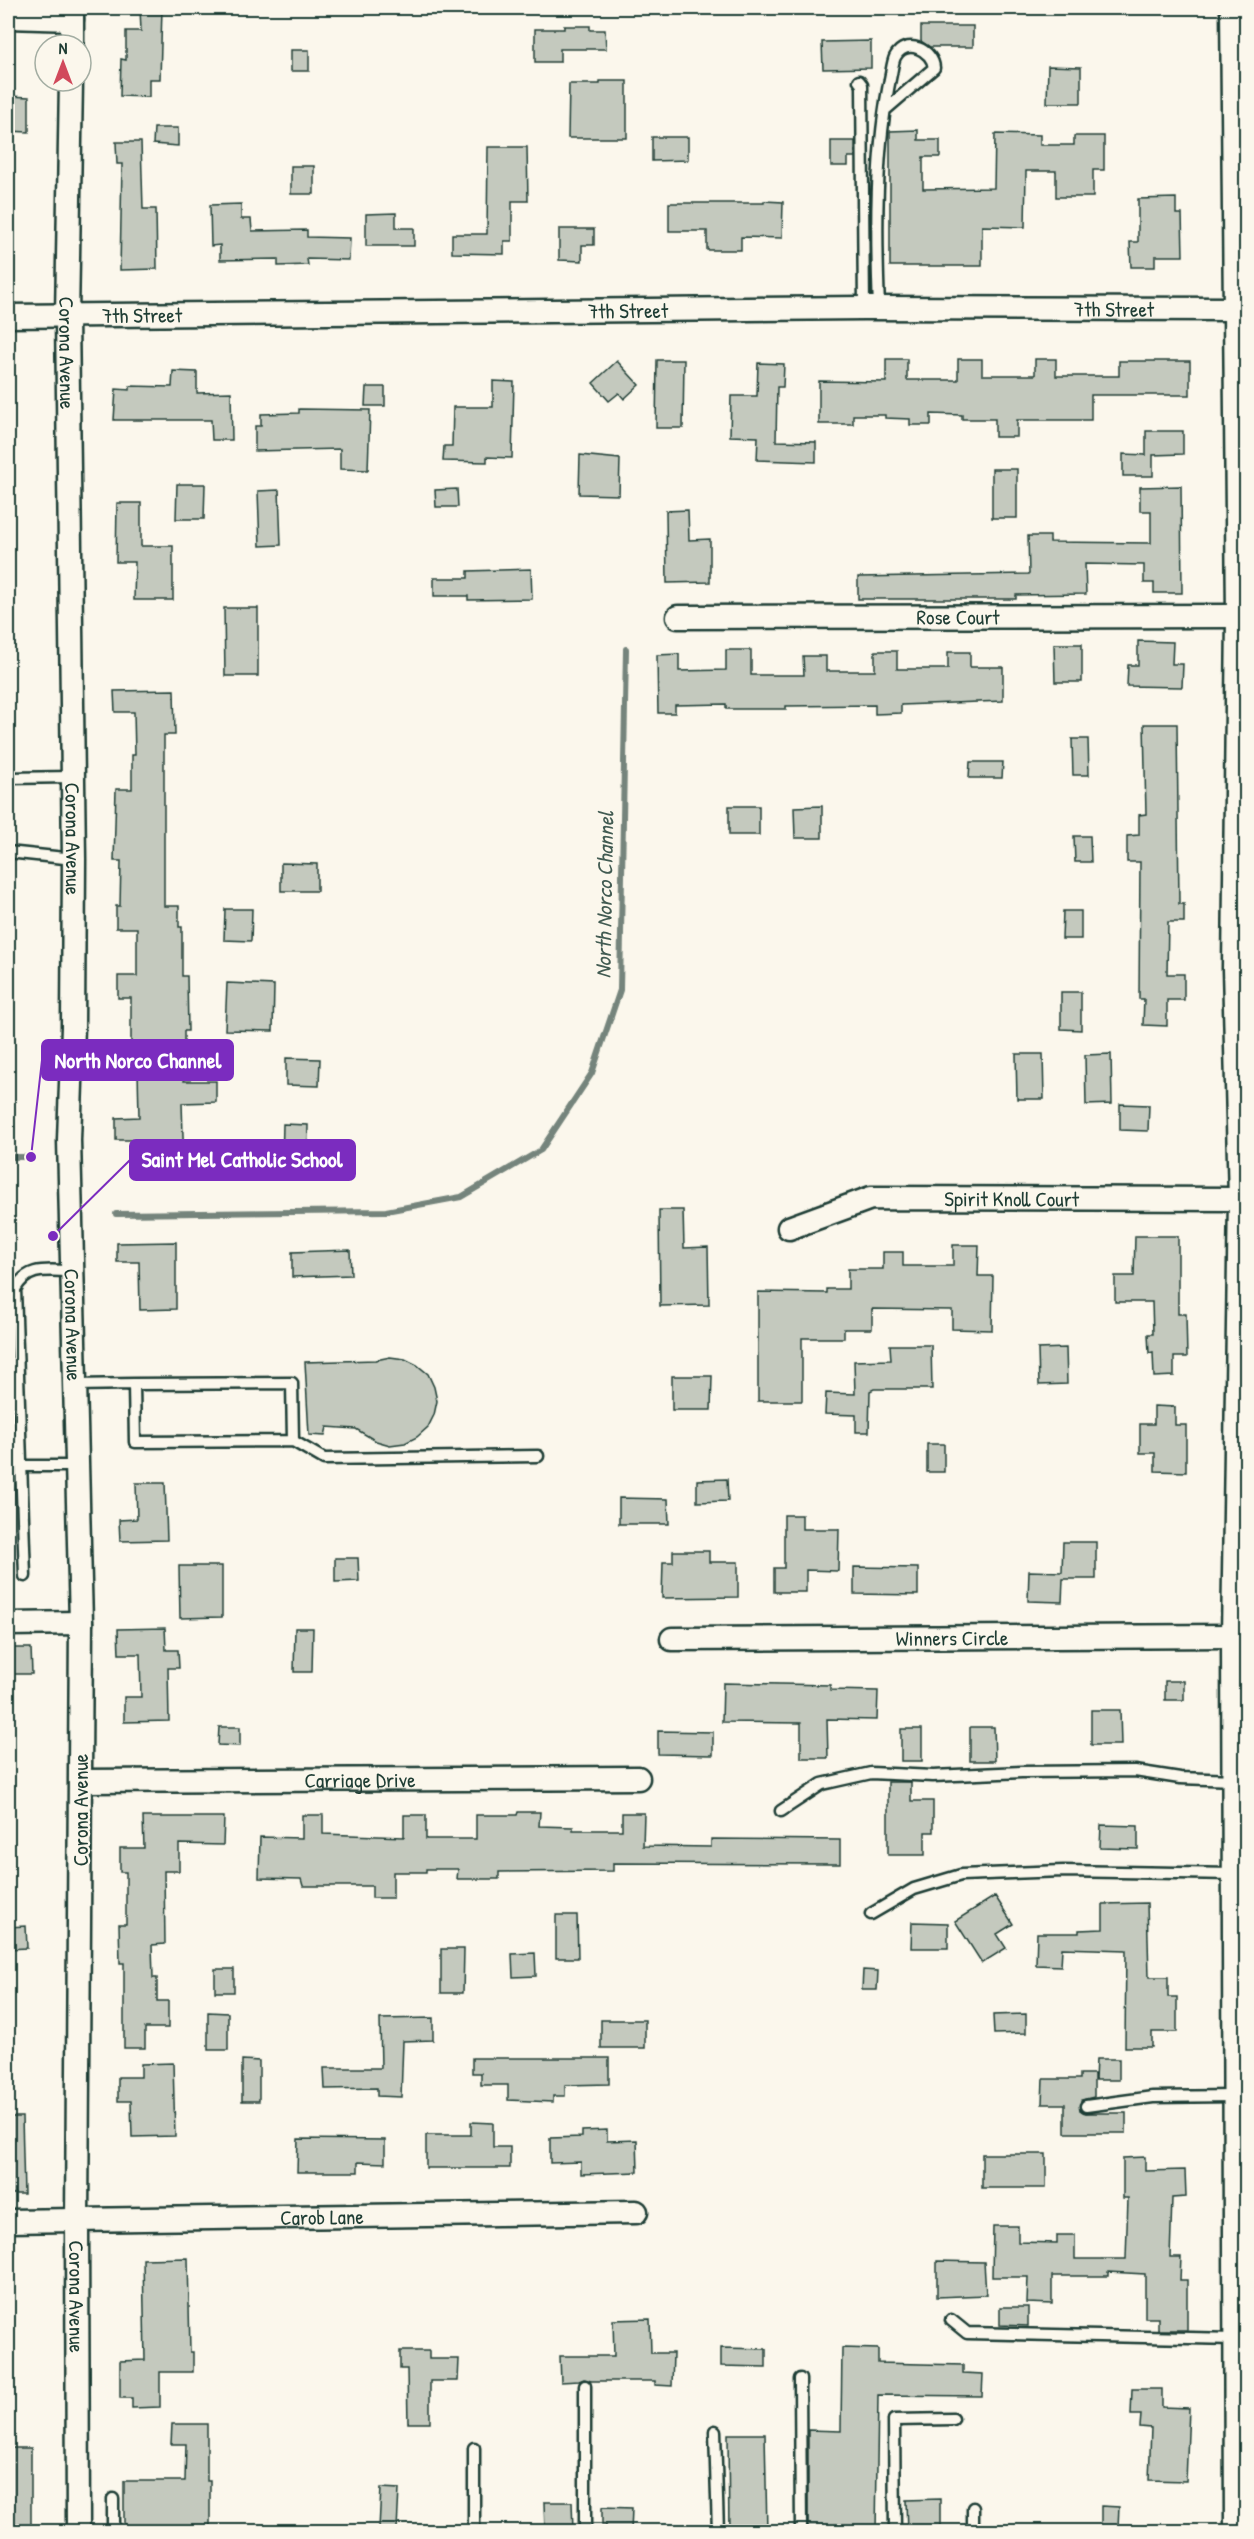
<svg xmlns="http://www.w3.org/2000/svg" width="1254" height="2539" font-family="'Patrick Hand',sans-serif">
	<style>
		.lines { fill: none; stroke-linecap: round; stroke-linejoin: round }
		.stream { stroke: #74847b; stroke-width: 6 }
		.building { fill: #c4c9be; stroke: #1f3d34; stroke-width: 1.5 }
		.service-casing { stroke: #1f3d34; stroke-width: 15 }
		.minor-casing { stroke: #1f3d34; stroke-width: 27 }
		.service { stroke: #fbf7ec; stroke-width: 10 }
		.minor { stroke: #fbf7ec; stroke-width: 22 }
		.labels { text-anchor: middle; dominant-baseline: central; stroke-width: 4.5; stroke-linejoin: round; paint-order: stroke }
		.street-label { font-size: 21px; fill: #1f3d34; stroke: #fbf7ec }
		.water-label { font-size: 22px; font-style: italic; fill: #425b52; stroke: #fbf7ec }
		.leader { fill: none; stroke: #7b2cbf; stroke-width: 2 }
		.callout-dot { fill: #7b2cbf; stroke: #fbf7ec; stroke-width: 2 }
		.callout { fill: #7b2cbf; stroke: #7b2cbf; stroke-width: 2 }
		.callout-label { font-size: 22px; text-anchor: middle; font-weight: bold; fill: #fff }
	</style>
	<rect width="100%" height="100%" fill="#fbf7ec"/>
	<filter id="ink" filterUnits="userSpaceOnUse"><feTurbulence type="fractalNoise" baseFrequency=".0167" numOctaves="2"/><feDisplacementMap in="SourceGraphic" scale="12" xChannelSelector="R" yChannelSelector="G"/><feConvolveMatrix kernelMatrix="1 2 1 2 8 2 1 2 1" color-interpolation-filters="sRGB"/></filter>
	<g filter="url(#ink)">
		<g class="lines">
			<!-- stream -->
			<path class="stream" d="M8,1157H31
				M116,1214L386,1211L461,1197L541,1150L592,1073L620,990L626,649"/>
		</g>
		<!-- building -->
		<path class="building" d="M140,8H162L160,79H149V97L120,96L121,59L126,60V31H141Z
			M564,26H590V30H605L606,49H560V62H535V29H564Z
			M921,26H973V47H930L921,41Z
			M871,41V68L823,69L822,42Z
			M291,50H309V71H291Z
			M1048,66L1081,67V103H1047Z
			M600,81H627V138H568L569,84H600Z
			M8,96L29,97V132L8,131Z
			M154,128H178V146L153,144Z
			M918,130V140H940V157H923V189L994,188L995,134L1040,135V145H1074V136H1104V170H1093V197H1056V171H1026L1025,227L982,226V266H890V131Z
			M652,137H688V160L652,161Z
			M831,141H855V157H848V166H831Z
			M116,142H141L143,209H156L157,269L120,270L122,164H117Z
			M488,147H527L528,201H512V241H504V254L452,253V234H487Z
			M291,166H314V194H291Z
			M1176,198V214H1182L1183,256H1155V267H1131L1130,242H1138V199Z
			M764,201L783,202L782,238L741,237V250H707V231H669V203H764Z
			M241,204V219H251L252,231L307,230V237L350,238L349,260L307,259L308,265L278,266V259L220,260V245L211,246L210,205Z
			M396,213V228H414V246H366V214Z
			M559,229H594V245H582V261L559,260Z
			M886,359H907V380H958V359H982V375H1035V359H1056V376H1119V361H1190V395H1091V420H1017V437H995V419H962V415L931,414V425H910V419L885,418V415H853V424H819V381L886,382Z
			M657,360H684L683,428H656Z
			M617,361L639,385L624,399L619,393L609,401L593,383Z
			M758,363L784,364L783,387H777L776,441L816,442V462L757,460L758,437L730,436L731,396H757Z
			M173,371L197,372V393L231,392L232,440H212L211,420H114L116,389L130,390V386L172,387Z
			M493,381L514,382L512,458L487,457V462L443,461L444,446H452L453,407H493Z
			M366,387H385V406H365Z
			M299,409L370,410L368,470L340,469V449L255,451V426H261V414L299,413Z
			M1146,431H1183V454L1153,455V476H1123V454L1146,455Z
			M580,455L620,459L619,495L579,494Z
			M992,469H1017V518H992Z
			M177,484H205L204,519H176Z
			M1181,486L1182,593H1154V583H1144V565L1085,564L1086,594L1016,595V599H858V577L1029,574L1028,536H1050V542L1151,543V511H1140V487Z
			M457,489L458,507H436L435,490Z
			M279,490L281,545L260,546L258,491Z
			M117,503H141V546H173V600H134L135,562H116Z
			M688,510L689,540L710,539V582L667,583L666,511Z
			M531,569L532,599L468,600V596H434V578H468V571Z
			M224,608H258V676H225Z
			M1138,641L1173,642L1172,664H1183L1182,687L1127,686L1128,665H1138Z
			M1054,644H1082V682H1055Z
			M726,650H751V675H804L803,656H826V671H875V651H897V669H948V652H970V667H1003V701L901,705V713L875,714V705L786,706V709H726V704L675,705V713H658L657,655L679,654V671L726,670Z
			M174,690L175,735H164V906H179V927H182V976H187L188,1031H184V1081H216V1102L182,1103L184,1169L136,1170V1140H116V1118L139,1117L138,1070H117L116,1047L131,1046V998H118V976H137V928H116V906H120L121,861H114L116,789H132V755H135L134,712H115L114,691Z
			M1144,724H1177L1179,904H1184V922H1168L1167,974H1184V1000H1167V1026L1143,1025L1144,999H1139L1140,862H1127V836L1139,835V815L1146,814Z
			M1072,739H1088L1089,775H1073Z
			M970,762H1003L1002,778H969Z
			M729,806H759V835H729Z
			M822,806V838H795L794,807Z
			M1074,836H1090L1091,862H1075Z
			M281,863L317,864V891H281Z
			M225,909H252L251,941L224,940Z
			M1063,911H1081V939H1062Z
			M227,983L274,985L273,1031L225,1030Z
			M1061,992H1081V1030L1061,1029Z
			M1016,1054H1043L1044,1099H1017Z
			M1111,1054L1112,1104L1086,1105L1085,1055Z
			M286,1058L320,1059L319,1086L286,1085Z
			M1120,1104L1149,1105L1148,1131L1120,1130Z
			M283,1124L308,1125L307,1166L282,1165Z
			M659,1210H683L684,1248L708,1247L709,1305L660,1306Z
			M1135,1236H1178V1314H1186L1187,1357H1174V1376L1154,1377L1153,1352L1149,1353L1148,1334H1153L1152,1302H1115V1276H1134Z
			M176,1242V1309L140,1310L139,1262H117V1243Z
			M953,1245H979L978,1276H993L992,1330L952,1329V1310L872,1309V1329H844V1338H802V1401H758V1292L827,1293V1289H848V1269H883V1252H903V1266H953Z
			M350,1250L351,1275L292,1277V1252Z
			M890,1345H931L932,1389H874L870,1391L869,1432H856V1415L825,1414L826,1393L855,1394L854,1361L891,1360Z
			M1066,1348L1067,1384L1039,1385L1038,1349Z
			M390,1357L405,1359L417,1365L428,1374L434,1387L437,1401L434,1415L428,1427L417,1437L405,1443L390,1445L376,1441L356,1429L327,1427L325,1436L309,1435L305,1362L376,1360Z
			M672,1376H712L711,1410H672Z
			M1154,1406L1175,1407V1425H1186V1472L1155,1471V1453H1140V1424H1154Z
			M927,1444H944V1472H927Z
			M727,1479L728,1501L697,1502V1480Z
			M136,1483H165L167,1540L120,1541L119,1520L137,1519Z
			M619,1498L668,1499L669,1524H619Z
			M784,1515H802V1529H839L838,1571L806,1570V1592H774V1568H784Z
			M1063,1542H1096V1579H1063L1062,1602L1028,1601L1029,1571L1062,1572Z
			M673,1551H709V1562H738V1597L662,1598L663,1562H673Z
			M335,1558H358L359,1581L335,1582Z
			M179,1566H222V1617L180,1618Z
			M854,1567L918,1568V1595L854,1594Z
			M165,1628L166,1650H178L179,1668H168L169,1721L124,1722V1697H141L140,1654H119L118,1629Z
			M295,1628H313L312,1672H294Z
			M8,1648H31L32,1674H8Z
			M1165,1681H1184V1700H1165Z
			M723,1683L830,1685V1690L878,1691L877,1720L827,1719L828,1758H801V1723L722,1722Z
			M1091,1710H1120L1121,1745H1091Z
			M219,1727H240V1746L218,1745Z
			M970,1727H994L995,1761H970Z
			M901,1729H922V1761H901Z
			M658,1731L713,1732V1755L658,1754Z
			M888,1782H911V1801H933V1832H925V1855H888Z
			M518,1812H540L539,1826L573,1827V1830H622V1813H644L643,1846L711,1847V1839L840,1840V1864L613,1863V1871L499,1872V1879H457L458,1869H426V1872H393V1898H372V1886H303L301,1879L259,1878L260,1837L302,1838V1815H323V1834L404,1837V1815H426V1839H476V1815H517Z
			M143,1817H224L223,1845L179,1844V1871H164L165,1944L152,1945L153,1978H157V2001H168V2028H145V2048H124V1963H120L119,1924H126V1872H120V1848H144Z
			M1101,1825L1138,1826V1849L1100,1848Z
			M995,1896L1013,1924L997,1934L1006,1948L982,1963L955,1921Z
			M1147,1903L1149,1977H1168V1997H1177V2032H1152V2047H1125L1126,1950L1062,1948L1061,1966L1036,1965L1037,1933H1079V1930L1103,1929V1904Z
			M556,1915H577L578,1958H556Z
			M912,1922L948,1923V1948H911Z
			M26,1926L27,1948L8,1949V1927Z
			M441,1949H464L463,1993H441Z
			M535,1953L536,1976L513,1977L512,1954Z
			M215,1969H234V1992H215Z
			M863,1970L878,1971L877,1990H862Z
			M208,2012L228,2013V2050H208Z
			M1026,2014V2033L994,2034L993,2015Z
			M433,2018V2040L403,2041L401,2097L377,2096V2088L325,2089L324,2068H381L380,2019Z
			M601,2020H645V2048H601Z
			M472,2058H609V2084L565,2085V2096H553V2102L508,2100V2085H481V2073H472Z
			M1096,2059H1119V2080H1095Z
			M242,2060L259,2061V2101H242Z
			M173,2063L175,2136L132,2137L131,2101H118V2077H141V2064Z
			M1080,2074H1094V2097L1081,2100L1080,2110L1086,2113H1126V2133H1065V2104H1042L1043,2079H1080Z
			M8,2117H22L24,2194H8Z
			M471,2122L493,2123V2147H510V2168H426V2135H471Z
			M607,2130V2141L637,2140L638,2172L581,2174V2162L550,2163V2138L582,2137V2131Z
			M298,2139L385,2140V2163L358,2162V2172H297Z
			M982,2154H1046V2188H982Z
			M1145,2157V2171L1185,2170L1186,2197L1172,2198L1170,2257H1181L1180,2280H1187V2330H1158V2318H1145V2274L1108,2272V2276H1052V2304L1027,2303L1028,2277H992L993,2226H1018V2242L1057,2243V2235H1075V2259H1126L1128,2198H1123V2158Z
			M188,2258L190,2352H193V2372H160V2407L132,2408V2398H120V2361L145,2360L143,2259Z
			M937,2261L984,2262L986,2295L937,2297Z
			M1000,2307H1028V2326L1000,2325Z
			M650,2319L651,2353H673L672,2386L655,2385V2381H591L584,2379L579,2381L561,2382L560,2356H614L613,2320Z
			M721,2348L766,2349V2367L721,2366Z
			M842,2348L878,2349V2363L963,2365V2373L983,2374L982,2396L878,2395L876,2532H808V2430L841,2431Z
			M400,2351H429V2359H459L458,2381H430V2423H408L407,2369H400Z
			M1132,2389H1162V2407L1189,2408L1186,2481L1149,2480L1151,2428L1140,2427L1141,2415H1131Z
			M172,2424H207V2481H210V2528H124V2481H185L186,2444H171Z
			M728,2434H765L767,2532H729Z
			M8,2448H31V2532H8Z
			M381,2488L399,2489L397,2529H379Z
			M940,2499V2532H907L906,2500Z
			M544,2502H572L573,2532H545Z
			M1101,2506L1119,2507L1118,2526H1101Z
			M602,2507L632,2508L631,2532H606V2525H602Z"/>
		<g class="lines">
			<defs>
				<path id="service" d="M859,81L862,85L864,308
					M879,308C876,231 875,150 891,74C892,69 893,61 895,57C906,37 933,50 934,68L885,110
					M8,778L72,777
					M8,852L74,859
					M134,1384L292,1383L293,1441
					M75,1385L134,1384L135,1442L293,1441L324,1459L538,1456
					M21,1466H77
					M25,1576L15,1289C29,1265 48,1271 72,1271
					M781,1811L822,1784L871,1773L933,1776L1022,1772L1135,1771L1180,1778L1234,1780
					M871,1914L914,1889L961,1875L1063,1871L1234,1874
					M1086,2106L1153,2097L1233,2096
					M951,2320L967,2333L1235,2339
					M800,2379L801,2532
					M715,2431L718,2532
					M474,2448V2532
					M113,2532V2499
					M585,2532V2386
					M895,2532L894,2420L953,2419
					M973,2532V2508"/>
				<g id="minor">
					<path d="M1232,8L1238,616L1234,969L1240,1199L1233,1636L1236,2532"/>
					<path d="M8,17L72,19"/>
					<path d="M72,45V8"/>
					<path id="s1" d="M71,81L67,317L74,859L73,1027L69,1140L81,1623L77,2221L78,2532"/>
					<path id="s2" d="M8,316L864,308L1246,309"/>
					<path id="s3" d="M678,617L1238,616"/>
					<path id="s4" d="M789,1228L871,1198L1240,1199"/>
					<path d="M8,1624L81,1623"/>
					<path id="s5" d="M672,1639L1233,1636"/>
					<path id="s6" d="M81,1781L638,1778"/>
					<path id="s7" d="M8,2221L636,2212"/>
				</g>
			</defs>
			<!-- service casing -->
			<use href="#service" class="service-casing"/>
			<!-- minor casing -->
			<use href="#minor" class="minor-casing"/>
			<!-- service -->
			<use href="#service" class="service"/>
			<!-- minor -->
			<use href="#minor" class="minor"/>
		</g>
	</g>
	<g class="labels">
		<!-- street labels -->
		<g class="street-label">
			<text stroke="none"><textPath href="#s2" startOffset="1106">7th Street</textPath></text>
			<text stroke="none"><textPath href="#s2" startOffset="620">7th Street</textPath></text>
			<text stroke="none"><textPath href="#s2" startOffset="134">7th Street</textPath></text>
			<text stroke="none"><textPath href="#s1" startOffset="272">Corona Avenue</textPath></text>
			<text stroke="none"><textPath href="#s3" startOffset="280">Rose Court</textPath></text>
			<text stroke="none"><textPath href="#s1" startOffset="758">Corona Avenue</textPath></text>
			<text stroke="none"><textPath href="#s4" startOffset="228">Spirit Knoll Court</textPath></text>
			<text stroke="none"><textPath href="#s1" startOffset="1244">Corona Avenue</textPath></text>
			<text stroke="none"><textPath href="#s5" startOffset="280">Winners Circle</textPath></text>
			<text stroke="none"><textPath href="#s6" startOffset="279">Carriage Drive</textPath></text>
			<text transform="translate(80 1810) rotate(-90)">Corona Avenue</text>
			<text stroke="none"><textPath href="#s7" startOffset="314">Carob Lane</textPath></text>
			<text stroke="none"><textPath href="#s1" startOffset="2216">Corona Avenue</textPath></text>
		</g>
		<!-- water labels -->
		<g class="water-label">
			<text transform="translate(604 895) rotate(-89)">North Norco Channel</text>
		</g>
	</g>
	<!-- callouts -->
	<path class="leader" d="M31 1157L42 1060M53 1236L130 1160"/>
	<g class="callout-dot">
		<circle cx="31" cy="1157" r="6"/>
		<circle cx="53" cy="1236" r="6"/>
	</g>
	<g class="callout">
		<rect x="42" y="1040" width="191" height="40" rx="6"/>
		<rect x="130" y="1140" width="225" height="40" rx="6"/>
	</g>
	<g class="callout-label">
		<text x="138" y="1068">North Norco Channel</text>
		<text x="242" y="1167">Saint Mel Catholic School</text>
	</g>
	<!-- margin -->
	<rect width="1254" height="2539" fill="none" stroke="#fbf7ec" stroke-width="30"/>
	<rect x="15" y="15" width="1224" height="2509" fill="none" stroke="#1f3d34" stroke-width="2" filter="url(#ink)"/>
	<!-- north arrow -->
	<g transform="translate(63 63)"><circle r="28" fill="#fbf7ec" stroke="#a3ada2" stroke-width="1.5"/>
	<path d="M0-4.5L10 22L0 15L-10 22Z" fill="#d1495b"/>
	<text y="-9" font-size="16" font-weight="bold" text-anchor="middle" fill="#1f3d34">N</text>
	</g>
</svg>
